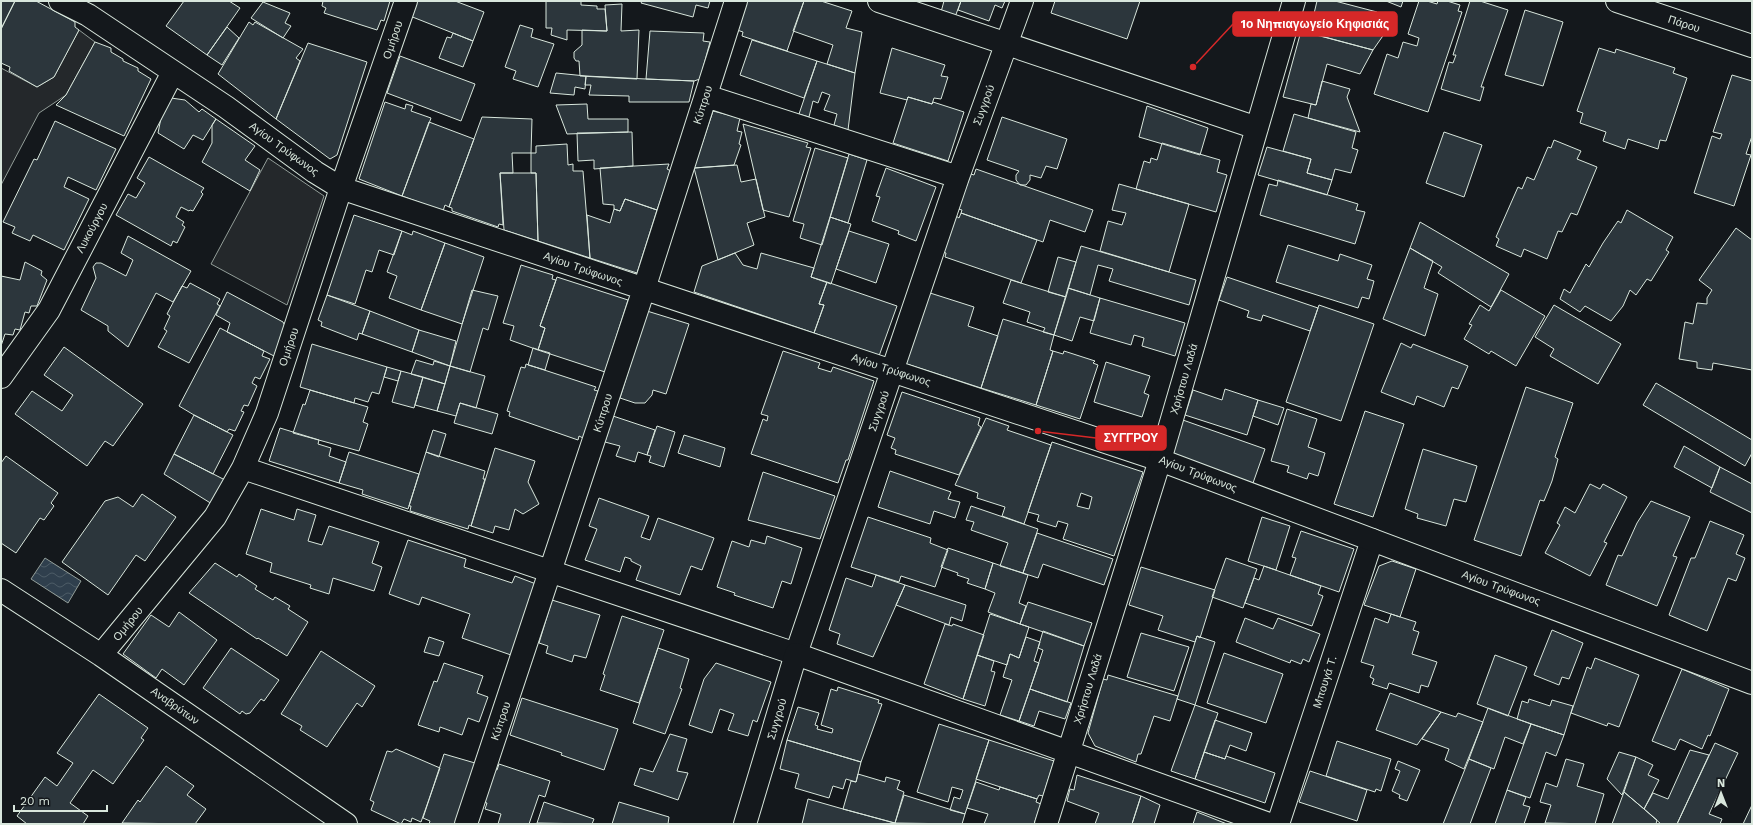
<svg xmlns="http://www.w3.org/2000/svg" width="1753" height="825" font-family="'Work Sans',sans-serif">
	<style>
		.parking { fill: #24282b; stroke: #939e99 }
		.water { fill: url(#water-waves); stroke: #939e99 }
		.building { fill: #2c363c; stroke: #d8e6dc; fill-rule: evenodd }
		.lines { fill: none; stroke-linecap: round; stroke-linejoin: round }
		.minor-casing { stroke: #d8e6dc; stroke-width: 24 }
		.major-casing { stroke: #d8e6dc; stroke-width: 24 }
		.minor { stroke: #14181c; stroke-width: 22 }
		.major { stroke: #14181c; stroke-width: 22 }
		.labels { text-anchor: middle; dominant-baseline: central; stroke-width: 3; stroke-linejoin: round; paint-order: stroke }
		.street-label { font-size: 11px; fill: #d8e6dc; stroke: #14181c }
		.leader { fill: none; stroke: #d62828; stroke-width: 1.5 }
		.callout-dot { fill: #d62828; stroke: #14181c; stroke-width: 1.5 }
		.callout { fill: #d62828; stroke: #d62828; stroke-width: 1.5 }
		.callout-label { font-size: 12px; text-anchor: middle; font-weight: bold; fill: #fff }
	</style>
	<defs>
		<pattern id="water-waves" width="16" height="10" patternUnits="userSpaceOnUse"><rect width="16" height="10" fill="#2f3f4d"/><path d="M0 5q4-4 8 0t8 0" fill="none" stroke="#4c5b66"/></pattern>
	</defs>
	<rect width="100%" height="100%" fill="#14181c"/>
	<!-- parking -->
	<path class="parking" d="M79,30L95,42L66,95L39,113L1,185V68L37,87L54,77Z
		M268,158L324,196L287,305L211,264Z"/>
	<!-- water -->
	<path class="water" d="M45,558L81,581L68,603L31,579Z"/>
	<!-- building -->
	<path class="building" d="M1,1H15L1,29Z
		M15,1H36L75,22V27L79,30L54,77L37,87L9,71L10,67L1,63V29Z
		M184,1H229L240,8L207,55L166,26Z
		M323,1H390L384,21L381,20L377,30L324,13L326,8L322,6Z
		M416,1H455L484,12L473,41L410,16Z
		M546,1H581V5L597,6V9H605L607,31L567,30V40L551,35L552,28H546Z
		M642,1H710L708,8L696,5L693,17L641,3Z
		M747,1H804L787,51L742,36L743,32L737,30Z
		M804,1H821L852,11L846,28L862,32L855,73L827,64L833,45L793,31Z
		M944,1H961L955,17L941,12Z
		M961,1H1005L1002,8L995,5L989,21L958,10Z
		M1055,1H1140L1127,39L1051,13Z
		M1317,1H1335L1377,12L1373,25L1387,30L1373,50L1321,36L1323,26L1312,22Z
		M1386,1H1403L1401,7Z
		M1419,1H1427L1437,4L1438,1H1447L1460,5L1458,11L1462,12L1428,112L1374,94L1387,54L1398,58L1403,42L1417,46L1419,38L1408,34Z
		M1470,1H1480L1508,10L1481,87H1484L1480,101L1441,89L1449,62L1453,63L1456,55H1453Z
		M263,2L290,13L285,23L291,26L283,38L251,18Z
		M622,4L621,31L639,30L637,79L580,76L579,61H576L574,58V52L582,45V30L607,31L605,5Z
		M1525,10L1563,22L1543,86L1505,75Z
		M249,22L253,25L255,22L303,49L296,58L300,61L276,119L218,74Z
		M520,25L533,29L531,37L554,44L538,87L513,79L516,71L505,67Z
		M227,27L239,38L222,65L207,55Z
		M650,31L704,33L703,41L710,42L700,79L694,81L646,79Z
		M1301,31L1373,50L1360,74L1327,64L1316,105L1283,97Z
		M453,33L473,41L463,67L439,58L447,37L451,38Z
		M752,40L817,61L804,98L740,75Z
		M95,42L111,48V52L123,59V61L138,68V71L151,79L124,136L56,105L66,95Z
		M308,43L367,62L337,155L330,159L276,119Z
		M892,48L945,65L941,76L948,77L941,99L934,98L932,104L908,97L907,100L880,93Z
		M1599,48L1615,53L1616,49L1675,68L1673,73L1687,78L1666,141L1660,140L1658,149L1628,139L1625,149L1603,141L1606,132L1580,123L1583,113L1577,111Z
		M400,56L475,84L461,121L387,93Z
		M817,61L855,73L848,130L834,125L837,114L824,110L830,95L822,92L818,103L813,101L809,117L799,114Z
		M556,73L586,76L585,89L575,87L574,95L550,93Z
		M1732,75L1752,81V136L1746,154L1751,155L1734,206L1694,193L1712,136L1720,139L1722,134L1713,132Z
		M586,76L646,79L694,81L689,102H629V96L589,95L591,85H585Z
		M1322,81L1350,89L1347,97L1360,132L1308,118L1311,104L1316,105Z
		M908,97L932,104L933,102L964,112L948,161L893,143Z
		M171,98L185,100L199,112L202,109L216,119L203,140L193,135L184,149L158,133L161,118Z
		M385,102L405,109L406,104L413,106L411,111L431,118L402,196L359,179Z
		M587,104L588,119H628V132L567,134L556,105Z
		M1147,106L1208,128L1200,155L1139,137Z
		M713,111L740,118L737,131L742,132L739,144L741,145L734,165L694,168Z
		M1294,114L1356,132L1352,148L1358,150L1351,173L1335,169L1332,180L1307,173L1311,159L1283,151Z
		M482,117L532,119L531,153H512L513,173H500L503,225L499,224L498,227L452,211V208L449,207Z
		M1002,117L1067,139L1057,169L1046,166L1041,178L1030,175V180L1026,185H1020L1016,180V175L1019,171L987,160Z
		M216,119L255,146L245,160L260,170L250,191L202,162L212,143V125Z
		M55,121L116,149L96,190L68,177L64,187L89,199L64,250L33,235L30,241L12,233L15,227L3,222L34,159L37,160Z
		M429,122L474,139L449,207L445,205L443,211L402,196Z
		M743,124L808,143L806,147L811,148L789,217L763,210Z
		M632,132L633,166L594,169V160L578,161L577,133Z
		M1444,132L1482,145L1464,197L1426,183Z
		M1554,140L1581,151L1577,159L1597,167L1577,215L1571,213L1562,232L1558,231L1547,259L1524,249L1521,257L1496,246L1499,239L1496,237L1518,187L1522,189L1527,177L1534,180L1548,147L1551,148Z
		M1162,143L1220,160L1217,172L1227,175L1216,212L1136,189L1144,161L1150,163L1151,158L1157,160Z
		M567,144L568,165L573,164V171H583L590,258L538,241L536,173H531V153H536V146Z
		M1267,147L1311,159L1307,173L1332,180L1327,195L1258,175Z
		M815,148L848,158L822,245L800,238L804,224L793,221Z
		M849,154L867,160L848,223L830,217Z
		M149,157L204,188L201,192L203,194L193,211L190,210L189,211L181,207L176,217L184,222L182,225L185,227L177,243L173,241L171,246L116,215L128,194L136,198L145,183L137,178Z
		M669,164L667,169L671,171L657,210L625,199L620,211L614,209V205L603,204L600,168Z
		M737,165L741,182L756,179L765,217L747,223L754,245L718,260L694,168Z
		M886,168L936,187L916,241L898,234L899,231L872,221L880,197L876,196Z
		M976,169L1093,210L1085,232L1050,220L1043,242L961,213L962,210L958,209L971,174L974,175Z
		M500,173H536L538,241L504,230Z
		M1278,180L1358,204L1356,210L1365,212L1355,244L1260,215L1269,184L1277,186Z
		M1119,184L1189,204L1169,272L1100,251L1108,221L1122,225L1126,213L1112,210Z
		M625,199L657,210L637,273L590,258L587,215L610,223L614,209L620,211Z
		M1627,210L1673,237L1666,250L1669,252L1651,281L1647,279L1636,295L1630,290L1623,306L1611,321L1585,306L1580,312L1560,299L1564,289L1570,293L1586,264L1589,267L1603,243L1618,221L1621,223Z
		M961,213L1037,240L1021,283L945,257L946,253L943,252L956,216L959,218Z
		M354,215L402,231L394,255L379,250L372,272L366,270L355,304L327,295Z
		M830,217L851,224L831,284L811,277Z
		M1420,222L1509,274L1491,307L1438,273L1442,267L1410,248Z
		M1736,228L1752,240V370L1713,363L1712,370L1697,368V362L1679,359L1685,322L1693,324L1697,303L1707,304V298L1712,290L1699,280Z
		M402,231L412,235L413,231L445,243L421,310L389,298L397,276L387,272Z
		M849,231L889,244L876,283L836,269Z
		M128,236L191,271L173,302L156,293L128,347L108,331V326L81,310L96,278L93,267L96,263H101L126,276L133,260L121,253Z
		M445,243L484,257L462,324L421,310Z
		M1288,245L1338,261L1340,254L1372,265L1367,279L1374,281L1369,299L1362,297L1358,308L1276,282Z
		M1081,246L1196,280L1189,305L1109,281L1113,269L1098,265L1090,295L1068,288Z
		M1410,248L1433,261L1424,288L1438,294L1425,336L1383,319Z
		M735,253L743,265L757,269L761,253L814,268L811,277L827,282L819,304L824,305L814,333L694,292L702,266Z
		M1058,257L1076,262L1066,297L1048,292Z
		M25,262L42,271L41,275L47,280L37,306H31L29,313L25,312L20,330L15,329L13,335L5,334L1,346V276L20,280Z
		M521,265L553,275L552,279L556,280L540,326L545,328L538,350L510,340L514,326L503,323Z
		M557,277L628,300L605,372L538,350L545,328L540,326Z
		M1227,277L1318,308L1310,331L1263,315L1261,321L1247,317L1249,311L1219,300Z
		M1011,280L1066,297L1054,335L1043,332L1045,328L1027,322L1030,312L1003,303Z
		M827,282L897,306L879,356L814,333L824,305L819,304Z
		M190,283L220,299L217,304L220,306L189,363L158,347L167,331L164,329L170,316L167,314L182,286L187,288Z
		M1068,288L1100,298L1094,321L1080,317L1072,341L1054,335Z
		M472,290L498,296L488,330L483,328L470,372L450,366Z
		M1501,290L1545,316L1516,366L1491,351L1489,354L1464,339L1472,325L1469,324L1480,305L1489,311Z
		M227,292L283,322L285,326L274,356L227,332L230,323L216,315Z
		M927,292L974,307L968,326L998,336L981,388L904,363Z
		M327,295L370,311L362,334L359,333L357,340L321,326L322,322L318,320Z
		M1100,298L1185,323L1175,356L1142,346L1144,338L1134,335L1131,345L1090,333Z
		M1319,305L1374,324L1341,421L1286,402Z
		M1554,305L1621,344L1598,384L1550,356L1554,349L1535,337Z
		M370,311L419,330L412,352L362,334Z
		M647,311L689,324L666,394L653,390L652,395L645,403H635L620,398Z
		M1003,319L1054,335L1050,350L1053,351L1036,405L981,388Z
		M220,328L264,351L262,356L270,359L260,379L255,377L252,383L257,386L248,406L244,405L241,411L244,412L235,431L229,429L227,432L194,415L179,406Z
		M419,330L456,341L450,366L412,352Z
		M1401,343L1411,348L1413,344L1468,366L1458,389L1452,387L1444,407L1417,396L1414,405L1381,392Z
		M312,344L387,367L379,394L372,392L368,402L355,398L354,403L300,387Z
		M64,347L143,404L113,446L105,441L87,466L15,414L32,391L62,411L73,395L44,375Z
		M533,348L550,353L545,370L528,365Z
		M783,351L820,363L818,368L831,372L833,367L874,381L848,460H846L838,483L751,454L763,419L767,421L768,416L761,414Z
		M1053,351L1063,354L1064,351L1095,361L1093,363L1098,365L1080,419L1036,405Z
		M416,360L433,365L434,361L450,366L445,384L411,374Z
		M1106,362L1150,376L1144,393L1149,395L1142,417L1094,402Z
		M526,364L596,387L594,390L598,391L583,438L579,436L578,440L509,416L510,412L507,411L521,367L525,368Z
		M450,366L485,376L476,408L460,403L456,416L437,411Z
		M387,367L401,371L398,381L384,377Z
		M401,371L423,377L414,408L392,402Z
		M423,377L445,384L437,411L415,405Z
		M1656,383L1752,440V453L1745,466L1643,405Z
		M1526,387L1573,403L1555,457L1558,459L1552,481L1544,501L1540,500L1521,556L1474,540Z
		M1225,389L1258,400L1247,435L1185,415L1193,390L1222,400Z
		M310,390L368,407L363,422L368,424L359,451L293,433L303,404L305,405Z
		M902,392L980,418L978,425L981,427L959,475L895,454L896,450L891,448L895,438L887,435Z
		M1258,400L1284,408L1278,425L1253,416Z
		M460,403L498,414L492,434L454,423Z
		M1287,409L1317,419L1308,447L1325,453L1318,476L1309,473L1307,479L1287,472L1289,466L1271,461Z
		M1365,411L1404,424L1373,517L1334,504Z
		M194,415L233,435L213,474L174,454Z
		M613,416L655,430L647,455L638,452L635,462L616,456L620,446L605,442Z
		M986,418L1009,426L1007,430L1051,445L1024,524L1002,516L1005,507L977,498L978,493L955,485Z
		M1180,419L1265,449L1253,483L1168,453Z
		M657,426L675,432L664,467L649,462L651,456L647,455Z
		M280,428L319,440L318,444L331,448L329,456L346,462L339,483L269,461Z
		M433,430L446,434L439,457L426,452Z
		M684,435L725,448L720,467L678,453Z
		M1052,442L1143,472L1114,556L1063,539L1068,524L1058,521L1056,527L1037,521L1039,515L1028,512ZM1081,493L1092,497L1089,509L1077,506Z
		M1684,446L1720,467L1712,488L1674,467Z
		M495,448L535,461L528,482L539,504L523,514L515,509L509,530L495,526L493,533L471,526Z
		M1423,449L1477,466L1466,502L1454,499L1446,526L1417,518L1418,514L1405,509Z
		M349,452L419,474L408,509L362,494L363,490L339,483Z
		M426,452L485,471L483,479H485L471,526L469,525L468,529L410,511L411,506H409Z
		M174,454L227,481L212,504L164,474Z
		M6,456L58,493L51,503L54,506L44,520L40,518L16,553L1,543V463Z
		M1720,467L1752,484V513L1710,492Z
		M890,471L951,492L948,499L960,502L955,518L934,511L930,524L878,507Z
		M763,472L835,496L820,539L748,520Z
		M1590,484L1600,489L1603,484L1627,497L1604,542L1607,543L1590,576L1545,553L1560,525L1557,523L1565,507L1575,513Z
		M142,494L176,517L145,561L136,555L108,595L62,562L105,501L118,497L133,507Z
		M599,498L649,516L641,537L650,540L658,518L714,538L702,570L691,566L680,595L636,580L641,566L631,561V559L625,557L620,572L585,560L597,529L589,526Z
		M1651,501L1690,517L1673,556L1677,557L1657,606L1606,585L1618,555L1622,556L1637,523Z
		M971,506L1038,529L1023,573L1000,566L1008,543L971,530L974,522L966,520Z
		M261,509L294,520L297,509L316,515L308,541L322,545L329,526L379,542L372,563L382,567L374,591L333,578L329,594L310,588L311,585L270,572L272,563L246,554Z
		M868,517L931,538L930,543L948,550L935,587L901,576L899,582L851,567Z
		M1262,517L1290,526L1276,570L1248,561Z
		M1710,521L1744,535L1736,554L1745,558L1736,581L1728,578L1707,631L1669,615L1691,558H1695Z
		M1301,531L1354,549L1339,592L1290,575L1296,558L1292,557Z
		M1037,533L1113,559L1104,585L1043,564L1038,578L1023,573Z
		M767,536L802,548L791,584L782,581L773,608L734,595L735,593L717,587L732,541L749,547L751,540L765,544Z
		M408,540L466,559L464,567L512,583L515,576L536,584L511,655L462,638L470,614L422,597L419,605L389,594Z
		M948,548L993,563L985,589L967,583L969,579L957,575L958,573L941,567Z
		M1226,558L1257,569L1243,608L1212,597Z
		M1392,561L1416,569L1400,617L1364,605L1379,566Z
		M215,563L237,577L239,574L257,586L255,589L273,600L275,597L290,606L288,609L308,622L287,656L258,638L257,639L189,593Z
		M993,563L1028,575L1019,603L1026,606L1020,624L988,612L995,593L985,589Z
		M1264,566L1321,586L1318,594L1323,596L1312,626L1245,603L1254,578L1259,580Z
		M1141,567L1215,590L1200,638L1197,636L1195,642L1158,630L1163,616L1129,605Z
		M876,575L905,585L873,657L837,644L840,634L829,630L846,578L872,587Z
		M905,585L966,605L962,621L951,617L949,625L896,605Z
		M552,600L600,615L586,658L574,655L572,662L546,653L548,646L539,643Z
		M1028,602L1092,623L1084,646L1020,624Z
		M179,612L217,640L184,685L162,669L156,678L123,654L151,615L169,627Z
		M990,614L1029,627L1019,658L1010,654L1007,665L977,655Z
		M1391,614L1416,622L1413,630L1419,632L1412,654L1437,662L1428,687L1421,685L1419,693L1389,683L1387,689L1372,684L1374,679L1370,677L1374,666L1361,662L1375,618L1388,623Z
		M622,616L664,630L639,703L600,690L605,675L603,674Z
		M1245,618L1273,629L1278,618L1320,634L1309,662L1303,659L1301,664L1291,660L1290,663L1236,642Z
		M945,624L952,626L953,624L984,635L963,699L924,684Z
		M1552,630L1583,643L1569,679L1562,677L1559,685L1534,675Z
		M1043,631L1084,646L1067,702L1030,689L1043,650L1038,648Z
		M1141,633L1189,647L1174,691L1127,677Z
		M1197,636L1215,642L1195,705L1177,699Z
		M429,637L444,642L439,656L424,652Z
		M1026,637L1040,642L1034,661L1039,663L1019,721L1000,715L1012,680L1003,677L1010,654L1019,658Z
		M231,648L279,680L264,701L261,699L250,713L246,714L242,711L240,714L203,688Z
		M658,648L689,659L680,688L682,689L665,734L633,723Z
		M321,651L375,686L362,707L357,703L327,747L300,730L302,726L281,714Z
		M1224,653L1283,674L1266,723L1207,703Z
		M977,655L994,661L991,671L995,672L985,706L963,699Z
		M1495,655L1527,667L1508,716L1477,704Z
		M1595,658L1639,675L1619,727L1608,723L1607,726L1571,713L1587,667L1591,669Z
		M444,663L483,676L477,693L488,697L479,722L468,718L462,735L440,727L439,732L418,725L434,681L437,682Z
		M716,663L771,682L757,722L753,720L748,736L728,730L734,714L720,709L712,733L689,725L704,679Z
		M1682,669L1729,689L1710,736L1708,735L1702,749L1680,739L1675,750L1652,741Z
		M1108,675L1178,696L1170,721L1154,716L1141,754H1138L1136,762L1095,746L1088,733L1103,679L1107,680Z
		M838,687L879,700L878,703L882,704L861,762L787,740L798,707L819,713L815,725L818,726L817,729L832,733L833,729L821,725L831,689L837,691Z
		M1030,689L1071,703L1065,719L1039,711L1034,726L1019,721Z
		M1390,693L1441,712L1417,745L1376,730Z
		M99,694L148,728L141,738L144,740L113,784L93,770L70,803L88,816L83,824H27L17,816L45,777L57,786L73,763L57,753Z
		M522,698L618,729L604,770L561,755L562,753L510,735Z
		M1529,699L1550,706L1552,700L1573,706L1564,735L1517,719L1522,701L1528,703Z
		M1195,705L1218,713L1195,779L1171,771Z
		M1488,708L1531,724L1523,744L1505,737L1494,769L1469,759Z
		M1441,712L1456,717L1458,713L1483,722L1464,769L1445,760L1449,749L1422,739Z
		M1215,720L1252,733L1246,751L1230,745L1225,759L1204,752Z
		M939,724L989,740L965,814L950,810L954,797L960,799L963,790L952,787L948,802L917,792Z
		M1531,724L1564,735L1556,756L1546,752L1530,798L1507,790Z
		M670,734L687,739L677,771L688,773L678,800L634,785L640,768L653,772Z
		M787,740L861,762L856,782L846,779L843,789L833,786L829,798L795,788L799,774L780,769Z
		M989,740L1054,761L1043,796L1039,795L1037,799L976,779Z
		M1337,741L1391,759L1381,791L1376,789L1375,792L1326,776Z
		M1715,743L1738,753L1709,814L1722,819L1720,824H1677Z
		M396,749L440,768L421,822L412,818L411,822L404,819L401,824L371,810L374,802L370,800L387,751L392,752Z
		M1690,750L1709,755L1677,824H1661L1644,809L1653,793L1668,799Z
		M1204,752L1225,759L1226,756L1275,773L1265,803L1195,779Z
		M1619,752L1636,757L1622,795L1607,779Z
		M444,754L475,763L455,824H429L430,821L423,818Z
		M1636,757L1653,765L1648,775L1659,780L1644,809L1624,792Z
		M1469,759L1491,768L1470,824H1443Z
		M1566,759L1584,764L1577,786L1604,794L1595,824L1545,823L1551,805L1540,802L1546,783L1557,787Z
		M1398,761L1420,770L1407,801L1399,798L1400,795L1392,791L1400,771L1395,769Z
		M499,764L550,781L545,797L539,795L529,824H498L501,814L485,809L487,803L483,802L494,769L497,770Z
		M166,766L194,786L187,795L206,809L195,824L122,823L138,800L140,802Z
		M1310,771L1367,790L1357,821L1299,802Z
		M858,774L885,782L886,777L900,781L897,789L904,792L895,823L843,809L851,781L856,782Z
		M1077,775L1141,796L1132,824H1095L1099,813L1067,801L1070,789L1074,790Z
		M976,782L999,790L1000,787L1037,799L1036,802L1041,804L1034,824H984L988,814L967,808Z
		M1507,790L1526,797L1523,805L1530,807L1524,824H1495Z
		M1624,792L1657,820L1656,824H1612Z
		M904,795L965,814L962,824L895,823Z
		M1141,796L1160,805L1154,824H1132Z
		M808,799L843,809L898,824H802Z
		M544,802L594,819L592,824L537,823Z
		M619,802L669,817L668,824H612Z
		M1752,805V824H1743Z
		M1197,812L1227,824H1193Z"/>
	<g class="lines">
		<defs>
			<path id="minor" d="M60,1L88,15L226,107L315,172L341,188L1160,460L1294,1
				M879,1L1257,128
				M1617,1L1752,46
				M706,96L958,177
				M1,377L49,310L173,72
				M243,468L796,654L958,177L1022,1
				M1,590L101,655L346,824
				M101,655L215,517L243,468L267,413L341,188L406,1
				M466,824L644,289L736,1
				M1278,824L1372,540"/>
			<path id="major" d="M745,824L796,654L1269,824
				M1046,824L1160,460L1752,683"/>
		</defs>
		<!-- minor casing -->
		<use href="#minor" class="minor-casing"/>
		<!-- major casing -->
		<use href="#major" class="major-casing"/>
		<!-- minor -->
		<use href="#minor" class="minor"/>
		<!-- major -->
		<use href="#major" class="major"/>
	</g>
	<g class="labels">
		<!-- street labels -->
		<g class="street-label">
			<text transform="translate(1684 24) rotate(18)">Πάρου</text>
			<text transform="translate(393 40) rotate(-71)">Ομήρου</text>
			<text transform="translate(703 105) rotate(-72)">Κύπρου</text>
			<text transform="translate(984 105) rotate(-70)">Συγγρού</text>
			<text transform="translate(284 149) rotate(36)">Αγίου Τρύφωνος</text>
			<text transform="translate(92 228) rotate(-62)">Λυκούργου</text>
			<text transform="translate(583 269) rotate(19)">Αγίου Τρύφωνος</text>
			<text transform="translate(289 347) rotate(-71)">Ομήρου</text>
			<text transform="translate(891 370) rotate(18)">Αγίου Τρύφωνος</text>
			<text transform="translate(1184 379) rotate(-74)">Χρήστου Λαδά</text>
			<text transform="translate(879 411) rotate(-71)">Συγγρού</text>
			<text transform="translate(603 413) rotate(-72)">Κύπρου</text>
			<text transform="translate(1198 474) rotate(21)">Αγίου Τρύφωνος</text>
			<text transform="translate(1501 588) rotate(20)">Αγίου Τρύφωνος</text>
			<text transform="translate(128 624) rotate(-51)">Ομήρου</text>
			<text transform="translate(1325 682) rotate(-72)">Μπουγά Τ.</text>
			<text transform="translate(1088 689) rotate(-73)">Χρήστου Λαδά</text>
			<text transform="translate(175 706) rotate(35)">Αναβρύτων</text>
			<text transform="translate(777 719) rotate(-73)">Συγγρού</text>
			<text transform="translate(501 721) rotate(-71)">Κύπρου</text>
		</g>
	</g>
	<!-- callouts -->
	<path class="leader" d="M1193 67L1233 24M1038 431L1096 438"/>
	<g class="callout-dot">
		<circle cx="1193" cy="67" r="4"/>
		<circle cx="1038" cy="431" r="4"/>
	</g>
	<g class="callout">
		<rect x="1233" y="12" width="164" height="24" rx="4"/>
		<rect x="1096" y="426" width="70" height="24" rx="4"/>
	</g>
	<g class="callout-label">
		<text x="1315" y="28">1ο Νηπιαγωγείο Κηφισιάς</text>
		<text x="1131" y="442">ΣΥΓΓΡΟΥ</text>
	</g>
	<!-- border -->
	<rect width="1753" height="825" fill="none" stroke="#d8e6dc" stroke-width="4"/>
	<!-- north arrow -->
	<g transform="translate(1721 793)" stroke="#14181c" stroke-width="3" paint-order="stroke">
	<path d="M0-3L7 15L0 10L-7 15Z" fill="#d8e6dc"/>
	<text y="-6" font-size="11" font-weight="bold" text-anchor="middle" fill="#d8e6dc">N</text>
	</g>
	<!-- scale -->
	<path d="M14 805v6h93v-6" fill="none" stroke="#d8e6dc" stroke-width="2"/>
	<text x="20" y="805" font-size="12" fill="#d8e6dc" stroke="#14181c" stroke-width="3" paint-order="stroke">20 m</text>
</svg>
